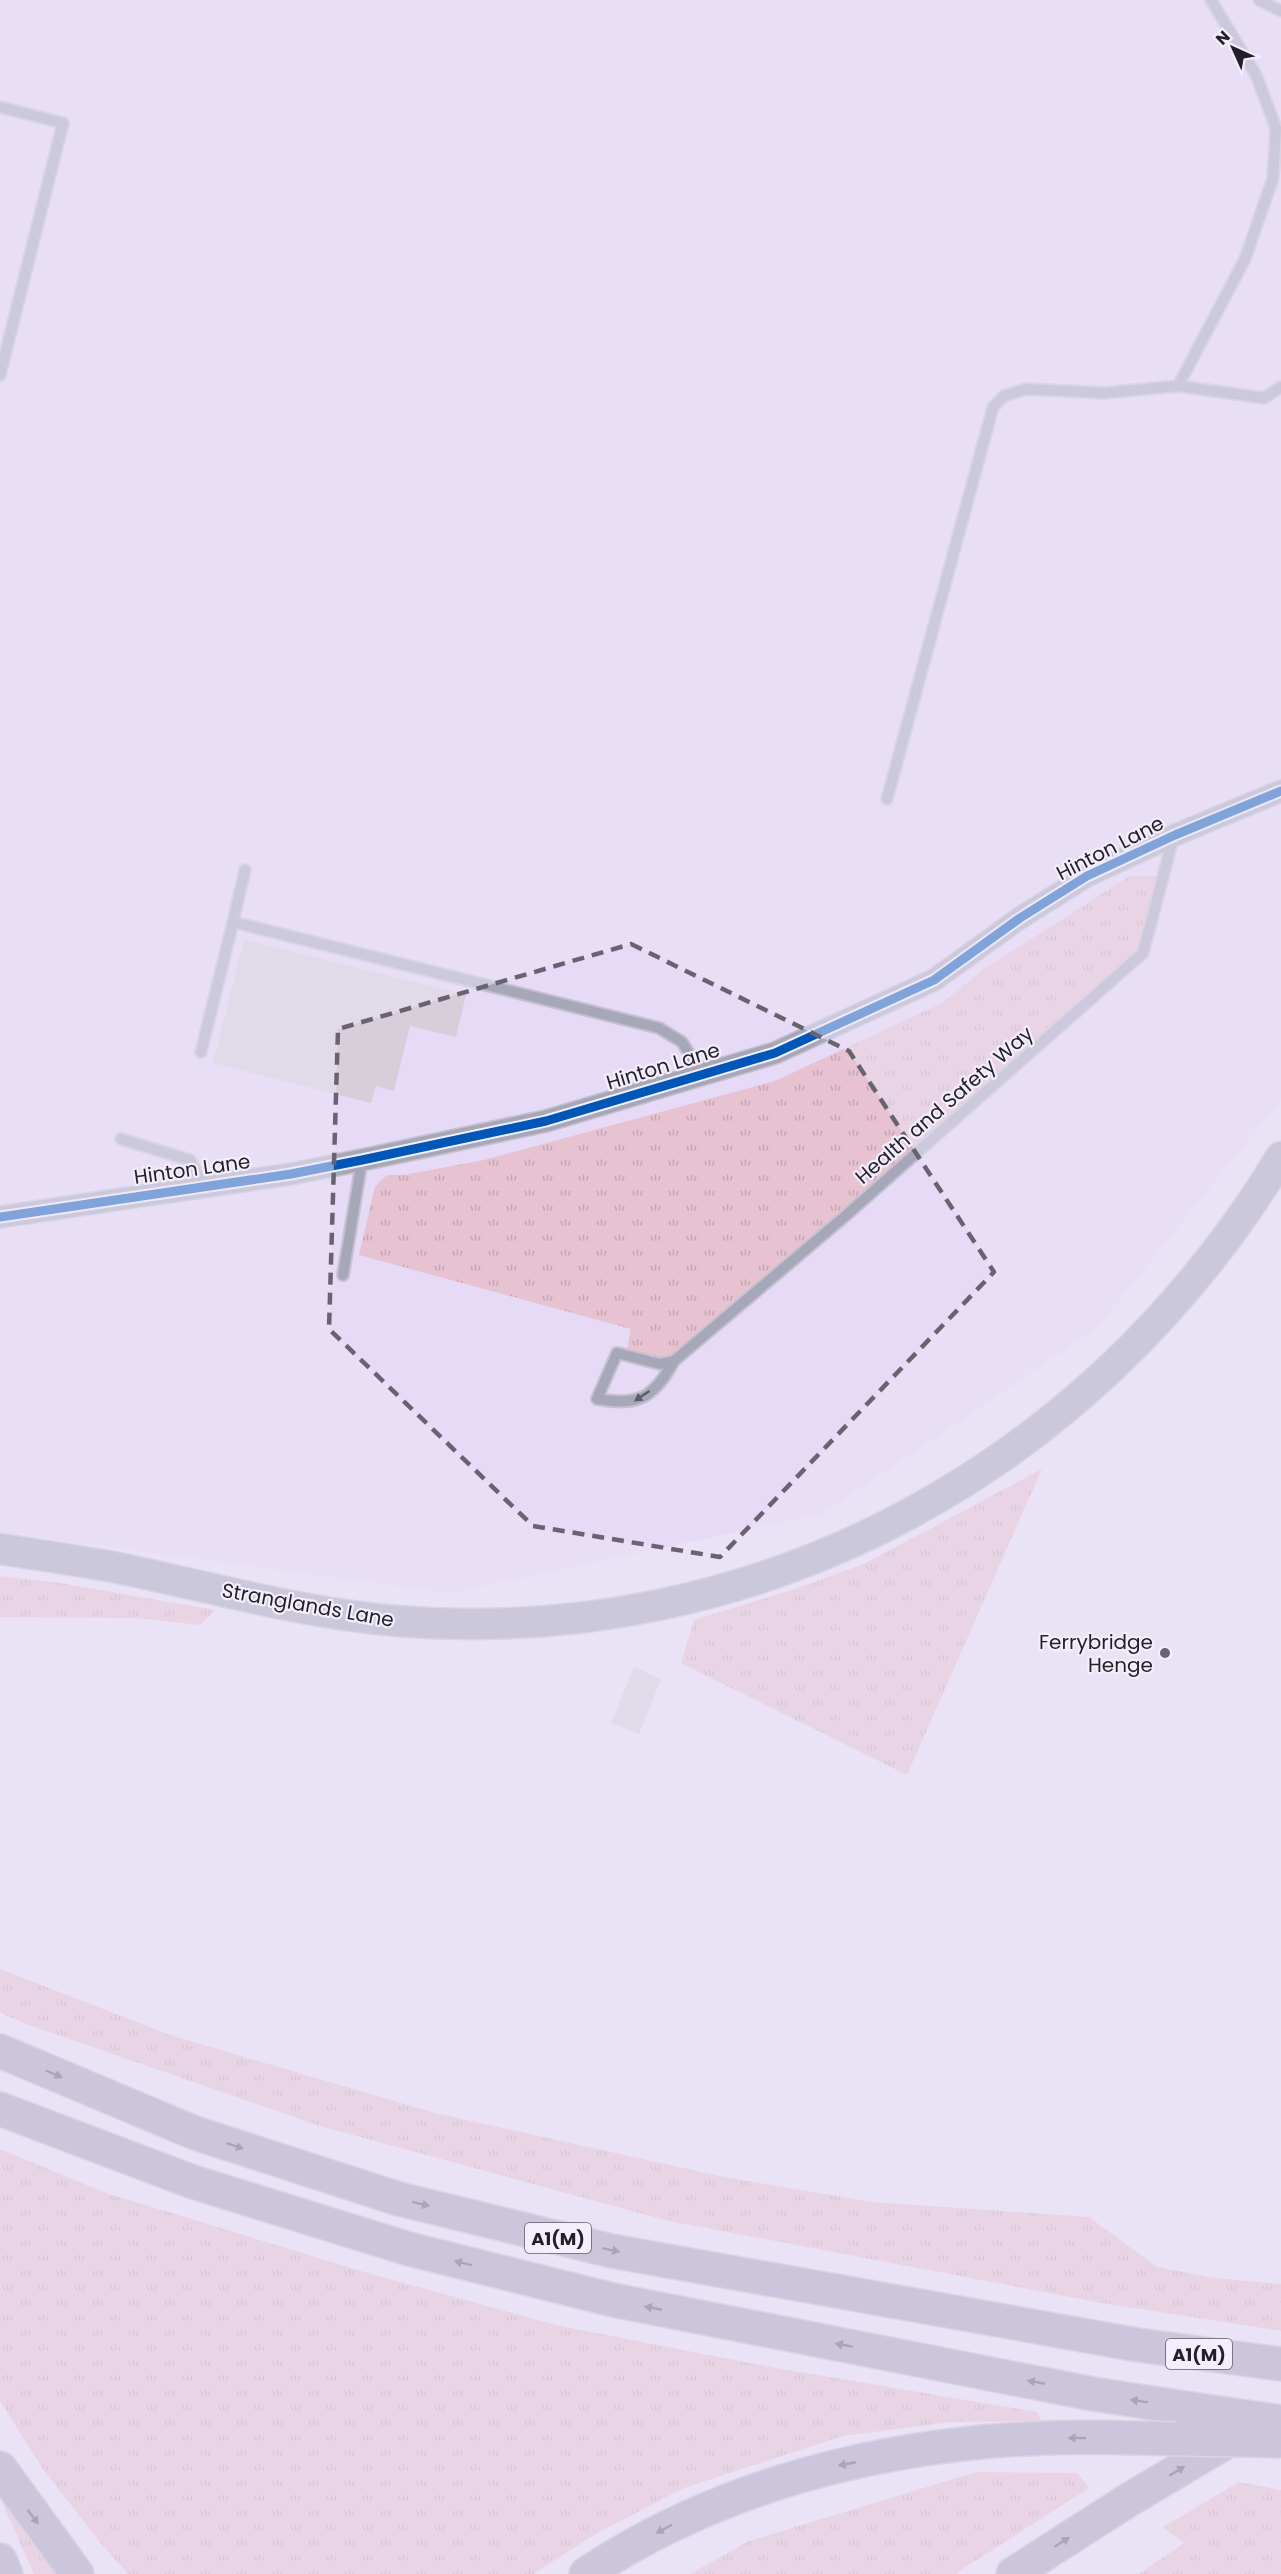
<svg xmlns="http://www.w3.org/2000/svg" width="1281" height="2574" font-family="Poppins,sans-serif">
	<style>
		.built { fill: #e6daf7 }
		.grass { fill: url(#grass-tufts) }
		.building { fill: #d7ceda }
		.lines { fill: none; stroke-linecap: round; stroke-linejoin: round }
		.service-casing { stroke: #c7c1cf; stroke-width: 14 }
		.minor-casing { stroke: #c7c1cf; stroke-width: 24 }
		.secondary-casing { stroke: #c7c1cf; stroke-width: 33 }
		.motorway-casing { stroke: #c7c1cf; stroke-width: 36 }
		.service { stroke: #a6a8ba; stroke-width: 10 }
		.minor { stroke: #a6a8ba; stroke-width: 21 }
		.secondary { stroke: #a6a7ba; stroke-width: 30 }
		.motorway { stroke: #a7a3ba; stroke-width: 33 }
		.motorway-bridge-casing { stroke: #c7c1cf; stroke-width: 36; stroke-linecap: butt }
		.motorway-bridge { stroke: #a7a3ba; stroke-width: 33 }
		.cycleway-casing { stroke: #f3eefb; stroke-width: 13 }
		.cycleway { stroke: #0057b8; stroke-width: 9 }
		.oneway { fill: #5e5c6b }
		.oneway2 { fill: #5e5a6b }
		.marked { fill: none; stroke: #696371; stroke-width: 4.5; stroke-dasharray: 12 8; stroke-linejoin: round }
		.poi-dot { fill: #696371; stroke: #f3eefb; stroke-width: 2 }
		.labels { text-anchor: middle; dominant-baseline: central; stroke-width: 4.5; stroke-linejoin: round; paint-order: stroke }
		.shield { fill: #f3eefb; stroke: #615c69; stroke-width: 1.5 }
		.shield-label { font-size: 18px; font-weight: bold; fill: #231e2a }
		.street-label { font-size: 20px; fill: #231e2a; stroke: #f3eefb }
		.poi-label { font-size: 20px; fill: #231e2a; stroke: #f3eefb; text-anchor: end }
	</style>
	<defs>
		<pattern id="grass-tufts" width="24" height="20" patternUnits="userSpaceOnUse" patternTransform="scale(1.5)"><rect width="24" height="20" fill="#e7c2d1"/><path d="M3 7l-1-3M5 7V3M7 7l1-3M15 17l-1-3M17 17v-4M19 17l1-3" fill="none" stroke="#c6a6b4"/></pattern>
	</defs>
	<rect width="100%" height="100%" fill="#eae3f5"/>
	<!-- built -->
	<path class="built" d="M0,0H1281V1100L1096,1329L822,1514L450,1593L0,1532Z"/>
	<!-- grass -->
	<path class="grass" d="M1130,876H1162L1143,953L674,1361L626,1355L631,1329L359,1255L375,1186L387,1175H404L484,1160L775,1081L942,1003L984,969Z
		M1042,1469L907,1775L681,1663L694,1620L792,1590L866,1563Z
		M0,1576L54,1582L215,1610L200,1625L136,1618L0,1617Z
		M0,1969L173,2036L435,2113L719,2176L871,2202L1089,2217L1157,2267L1214,2278L1281,2284V2331L1102,2303L669,2221L320,2126L29,2025L0,2013Z
		M0,2149L106,2193L371,2274L560,2326L770,2367L1037,2412L1042,2421L950,2422L843,2436L684,2488L599,2532L533,2574H128L101,2544L43,2469L0,2401Z
		M976,2472L1077,2473L1089,2488L955,2574H690L749,2541Z
		M1239,2482L1281,2490V2574H1139L1184,2543L1163,2527Z
		M0,2498L56,2574H34Z"/>
	<!-- building -->
	<path class="building" d="M244,940L466,995L456,1037L410,1026L394,1091L376,1086L371,1103L213,1063Z
		M634,1667L661,1679L639,1734L611,1723Z"/>
	<g class="lines">
		<defs>
			<path id="service" d="M1211,0L1256,75L1276,128L1273,178L1245,259L1178,386L1264,398L1281,387
				M1259,0L1281,11
				M0,107L63,123L0,375
				M887,799L993,407L1004,396L1026,389L1104,393L1178,386
				M233,922L245,870
				M201,1052L233,922L659,1028L682,1042L701,1073
				M121,1139L190,1160L203,1186
				M343,1275L362,1160
				M674,1361L660,1364L617,1353L597,1399C638,1406 653,1399 674,1361L843,1218L1143,953L1174,835"/>
			<path id="minor" d="M0,1217L291,1174L362,1160L546,1121L775,1053L934,980L1020,918L1087,876L1175,835L1281,791"/>
			<path id="secondary" d="M0,1549C36,1554 72,1560 108,1566C204,1585 298,1613 396,1621C761,1650 1093,1467 1281,1157"/>
			<path id="motorway" d="M0,2051L195,2133L399,2199L612,2251L1138,2345L1281,2364
				M0,2109L193,2182L409,2249L613,2300L1093,2394L1185,2408
				M0,2468L77,2574
				M0,2560L6,2574
				M586,2574C747,2467 945,2431 1136,2438
				M1013,2574L1127,2501L1241,2433"/>
		</defs>
		<!-- service casing -->
		<use href="#service" class="service-casing"/>
		<!-- minor casing -->
		<use href="#minor" class="minor-casing"/>
		<!-- secondary casing -->
		<use href="#secondary" class="secondary-casing"/>
		<!-- motorway casing -->
		<use href="#motorway" class="motorway-casing"/>
		<!-- service -->
		<use href="#service" class="service"/>
		<!-- minor -->
		<use href="#minor" class="minor"/>
		<!-- secondary -->
		<use href="#secondary" class="secondary"/>
		<!-- motorway -->
		<use href="#motorway" class="motorway"/>
		<defs>
			<path id="motorway-bridge" d="M1185,2408L1281,2422
				M1136,2438L1281,2441"/>
		</defs>
		<!-- motorway-bridge casing -->
		<use href="#motorway-bridge" class="motorway-bridge-casing"/>
		<!-- motorway-bridge -->
		<use href="#motorway-bridge" class="motorway-bridge"/>
		<defs>
			<path id="cycleway" d="M0,1217L291,1174L362,1160L546,1121L775,1053L934,980L1020,918L1087,876L1175,835L1281,791"/>
		</defs>
		<!-- cycleway casing -->
		<use href="#cycleway" class="cycleway-casing"/>
		<!-- cycleway -->
		<use href="#cycleway" class="cycleway"/>
	</g>
	<!-- one-way arrows -->
	<defs><path id="oneway-solid" d="M-6-.8H1V-3.2L6.5 0L1 3.2V.8H-6Z" transform="scale(1.5)"/></defs>
	<use class="oneway" href="#oneway-solid" transform="translate(642 1396) rotate(146)"/>
	<g class="oneway2">
		<use href="#oneway-solid" transform="translate(54 2074) rotate(23)"/>
		<use href="#oneway-solid" transform="translate(235 2146) rotate(18)"/>
		<use href="#oneway-solid" transform="translate(421 2204) rotate(14)"/>
		<use href="#oneway-solid" transform="translate(611 2250) rotate(12)"/>
		<use href="#oneway-solid" transform="translate(463 2263) rotate(-166)"/>
		<use href="#oneway-solid" transform="translate(653 2308) rotate(-169)"/>
		<use href="#oneway-solid" transform="translate(844 2345) rotate(-169)"/>
		<use href="#oneway-solid" transform="translate(1036 2382) rotate(-169)"/>
		<use href="#oneway-solid" transform="translate(1139 2401) rotate(-171)"/>
		<use href="#oneway-solid" transform="translate(1077 2438) rotate(180)"/>
		<use href="#oneway-solid" transform="translate(847 2464) rotate(169)"/>
		<use href="#oneway-solid" transform="translate(1177 2471) rotate(-31)"/>
		<use href="#oneway-solid" transform="translate(33 2517) rotate(53)"/>
		<use href="#oneway-solid" transform="translate(664 2529) rotate(152)"/>
		<use href="#oneway-solid" transform="translate(1062 2542) rotate(-33)"/>
	</g>
	<!-- marked area -->
	<path d="M0 0H1281V2574H0ZM631,944L849,1051L994,1272L720,1557L533,1526L329,1329L338,1029Z" fill="#eae3f5" fill-opacity=".55" fill-rule="evenodd"/>
	<path class="marked" d="M631,944L849,1051L994,1272L720,1557L533,1526L329,1329L338,1029Z"/>
	<!-- markers -->
	<circle class="poi-dot" cx="1165" cy="1653" r="6"/>
	<g class="labels">
		<!-- shield labels -->
		<g class="shield">
			<rect x="525" y="2223" width="66" height="30" rx="4.5"/>
			<rect x="1166" y="2339" width="66" height="30" rx="4.5"/>
		</g>
		<g class="shield-label">
			<text x="558" y="2238">A1(M)</text>
			<text x="1199" y="2354">A1(M)</text>
		</g>
		<!-- street labels -->
		<g class="street-label">
			<text transform="translate(1110 848) rotate(-27)">Hinton Lane</text>
			<text transform="translate(663 1066) rotate(-17)">Hinton Lane</text>
			<text transform="translate(944 1105) rotate(-41)">Health and Safety Way</text>
			<text transform="translate(192 1169) rotate(-8)">Hinton Lane</text>
			<text transform="translate(308 1605) rotate(10)">Stranglands Lane</text>
		</g>
		<!-- poi labels -->
		<g class="poi-label">
			<text x="1153" y="1642">Ferrybridge<tspan x="1153" dy="23">Henge</tspan></text>
		</g>
	</g>
	<!-- north arrow -->
	<g transform="translate(1233 48) rotate(315)" stroke="#f3eefb" stroke-width="4.5" paint-order="stroke">
	<path d="M0-4.5L10 22L0 15L-10 22Z" fill="#231e2a"/>
	<text y="-9" font-size="16" font-weight="bold" text-anchor="middle" fill="#231e2a">N</text>
	</g>
</svg>
